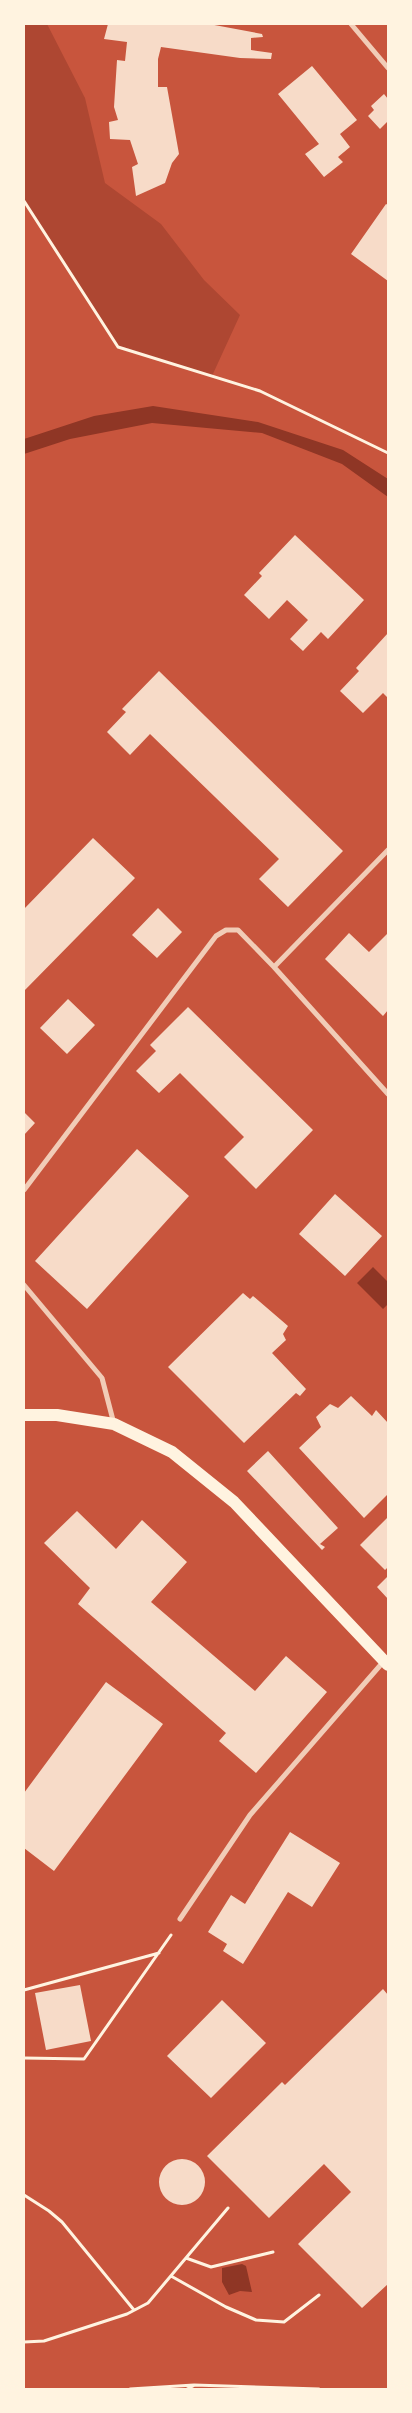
<svg xmlns="http://www.w3.org/2000/svg" width="412" height="2413" font-family="'Nunito Sans',sans-serif">
	<style>
		.green { fill: #ae4732 }
		.water { fill: #8f3625 }
		.building { fill: #f7dbc8 }
		.lines { fill: none; stroke-linecap: round; stroke-linejoin: round }
		.path { stroke: #fff3e0; stroke-width: 3 }
		.minor { stroke: #f1ccb7; stroke-width: 5 }
		.primary { stroke: #fff3e0; stroke-width: 12 }
	</style>
	<rect width="100%" height="100%" fill="#c8553d"/>
	<!-- green -->
	<path class="green" d="M24,24H47L85,98L105,183L161,224L204,280L240,315L212,376L118,347L24,201Z"/>
	<!-- water -->
	<path class="water" d="M153,406L258,422L343,450L388,479V497L342,464L262,433L152,423L70,439L24,454V439L94,416Z
		M373,1267L388,1282V1304L383,1309L357,1283Z
		M242,2264L246,2266L252,2292L240,2291L229,2295L222,2282V2268Z"/>
	<!-- building -->
	<path class="building" d="M108,24H209L262,34L263,37L251,38V50L272,53L271,59L240,58L161,47L158,59V87H167L179,154L172,163L165,183L136,196L132,167L138,164L130,140L110,139L109,122L118,120L114,107L117,60L125,61L127,42L104,39Z
		M312,66L357,120L340,134L350,147L338,157L343,162L324,177L305,154L319,144L278,94Z
		M384,94L388,99V121L380,129L368,116L374,110L371,106Z
		M386,204L388,205V281L351,254Z
		M295,535L364,600L328,639L321,632L303,651L290,639L308,620L287,600L269,619L244,595L262,576L259,573Z
		M388,633V698L383,693L363,713L340,691L359,671L356,668Z
		M159,671L343,851L288,907L259,879L279,859L150,734L130,755L107,732L126,712L122,709Z
		M93,838L135,878L24,991V909Z
		M158,908L182,932L157,958L132,935Z
		M349,933L369,952L388,933V1010L383,1016L325,959Z
		M68,999L95,1025L67,1054L40,1028Z
		M188,1007L313,1130L256,1189L224,1157L244,1137L180,1073L159,1093L136,1071L156,1051L150,1045Z
		M24,1112L35,1123L24,1135Z
		M137,1149L189,1196L87,1309L35,1261Z
		M335,1194L382,1236L345,1276L299,1234Z
		M243,1293L250,1299L253,1296L288,1326L283,1334L286,1340L272,1353L306,1389L300,1396L296,1393L244,1443L168,1367Z
		M351,1396L372,1416L376,1410L388,1423V1494L364,1518L299,1448L321,1427L316,1417L330,1404L338,1408Z
		M268,1451L338,1528L320,1544L325,1547L322,1550L247,1471Z
		M77,1511L116,1549L142,1520L187,1562L151,1602L255,1691L286,1656L327,1692L256,1773L219,1741L226,1733L78,1604L90,1588L44,1543Z
		M388,1517V1567L385,1570L360,1545Z
		M388,1576V1599L377,1587Z
		M106,1682L163,1724L54,1871L24,1848V1793Z
		M290,1832L340,1863L312,1907L288,1892L243,1964L223,1951L227,1944L208,1932L231,1895L245,1904Z
		M80,1985L91,2041L46,2050L35,1993Z
		M383,1989L388,1995V2284L362,2308L298,2244L351,2192L324,2164L269,2218L207,2156L282,2082L285,2085Z
		M222,2000L266,2043L211,2098L167,2056Z
		M159 2182a23 23 0 1 1 46 0a23 23 0 1 1-46 0Z"/>
	<g class="lines">
		<!-- path -->
		<path class="path" d="M24,201L118,347L260,391L388,453
			M24,1990L159,1953
			M24,2058L84,2059L171,1935
			M24,2195L49,2211L62,2222L134,2310
			M186,2258L211,2267L273,2252
			M171,2276L226,2307L256,2320L284,2322L319,2295
			M24,2342L44,2341L127,2314L148,2303L228,2208
			M130,2389L194,2385L319,2389
			M187,2389L193,2386"/>
		<!-- minor -->
		<path class="minor" d="M351,24L388,68
			M274,967L388,1094
			M24,1190L216,936L226,930H238L274,967L388,850
			M24,1285L102,1378L114,1424
			M180,1919L250,1815L384,1661"/>
		<!-- primary -->
		<path class="primary" d="M24,1415H57L114,1424L172,1452L234,1502L388,1665"/>
	</g>
	<!-- border -->
	<rect width="412" height="2413" fill="none" stroke="#fff3e0" stroke-width="50"/>
</svg>
